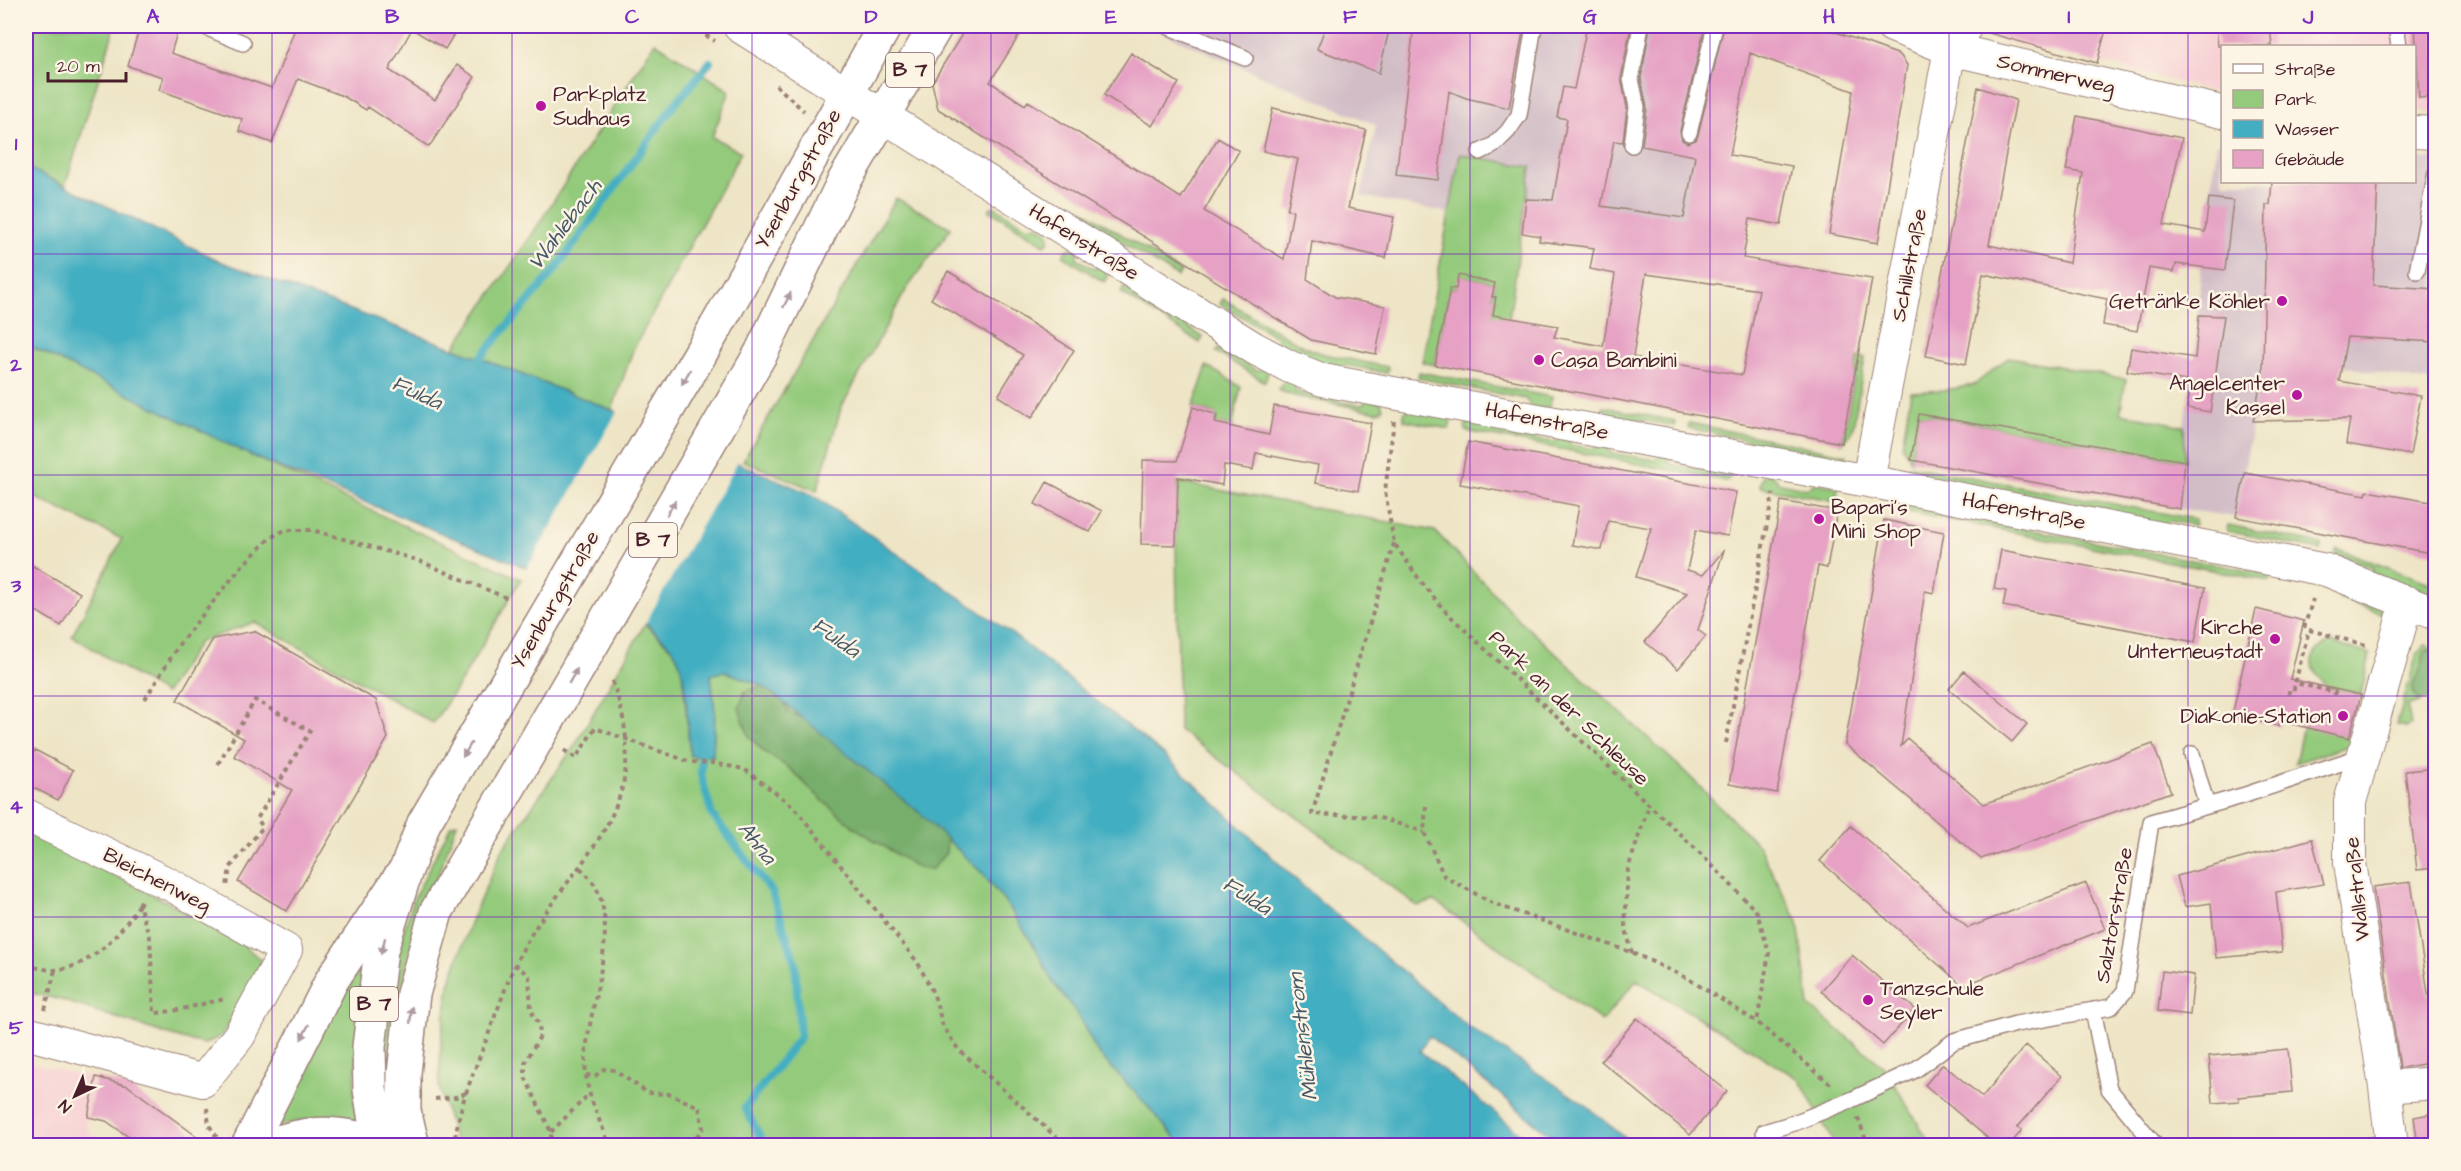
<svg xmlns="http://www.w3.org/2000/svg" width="2461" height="1171" font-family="'Architects Daughter',sans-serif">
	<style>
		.built { fill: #f7cfd3 }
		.industrial { fill: #d2bdc7 }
		.green { fill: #94ca7c; stroke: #6f7454; stroke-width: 1.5 }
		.forest { fill: #77ae6c; stroke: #60664c; stroke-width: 1.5 }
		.water { fill: #43aec1; stroke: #466676; stroke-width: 1.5 }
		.pier { fill: #eee5c6 }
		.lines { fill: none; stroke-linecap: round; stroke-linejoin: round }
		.stream { stroke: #43aec1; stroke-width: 8 }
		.building { fill: #e6a1c4; fill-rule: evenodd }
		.service-casing { stroke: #9c8278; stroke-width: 18 }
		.minor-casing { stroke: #9c8278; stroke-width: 34 }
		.secondary-casing { stroke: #9c8278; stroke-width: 36 }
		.primary-casing { stroke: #9c8278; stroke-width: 36 }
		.path { stroke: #9c8278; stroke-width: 4; stroke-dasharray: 4.5 4.5; stroke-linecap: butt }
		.service { stroke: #fff; stroke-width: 15 }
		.minor { stroke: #fff; stroke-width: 32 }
		.secondary { stroke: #fff; stroke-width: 33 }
		.primary { stroke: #fff; stroke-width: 33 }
		.primary-bridge-casing { stroke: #9c8278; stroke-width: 36; stroke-linecap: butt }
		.primary-bridge { stroke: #fff; stroke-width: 33 }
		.oneway { fill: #ae9aa0 }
		.grid { fill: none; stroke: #7b2cbf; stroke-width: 1.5; stroke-opacity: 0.55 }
		.poi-dot { fill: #b5179e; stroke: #fcf5e5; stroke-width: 2 }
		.labels { text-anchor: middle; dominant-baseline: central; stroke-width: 5; stroke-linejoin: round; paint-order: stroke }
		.shield { fill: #fcf5e5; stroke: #7f5f63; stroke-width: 1.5 }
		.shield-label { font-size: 20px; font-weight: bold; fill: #4a1f2b }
		.street-label { font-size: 21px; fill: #4a1f2b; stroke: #fcf5e5 }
		.poi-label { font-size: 21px; fill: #4a1f2b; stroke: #fcf5e5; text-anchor: start }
		.water-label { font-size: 22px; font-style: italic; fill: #475867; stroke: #fcf5e5 }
		.neatline { fill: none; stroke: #7b2cbf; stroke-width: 2 }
		.grid-label { font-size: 20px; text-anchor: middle; font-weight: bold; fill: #7b2cbf }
	</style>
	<rect width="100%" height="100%" fill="#fcf5e5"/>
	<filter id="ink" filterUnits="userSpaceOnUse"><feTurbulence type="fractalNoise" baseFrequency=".0167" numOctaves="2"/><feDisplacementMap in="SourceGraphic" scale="12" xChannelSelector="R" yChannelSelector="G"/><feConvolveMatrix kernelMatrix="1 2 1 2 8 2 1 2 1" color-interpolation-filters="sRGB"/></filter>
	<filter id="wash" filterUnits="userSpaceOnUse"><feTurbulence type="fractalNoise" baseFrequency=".008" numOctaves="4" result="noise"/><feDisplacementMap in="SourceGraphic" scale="24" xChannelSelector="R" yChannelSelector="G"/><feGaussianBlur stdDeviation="1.35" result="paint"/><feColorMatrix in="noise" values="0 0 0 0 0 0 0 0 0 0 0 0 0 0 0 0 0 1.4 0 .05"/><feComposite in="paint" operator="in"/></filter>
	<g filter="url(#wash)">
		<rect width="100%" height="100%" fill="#eee5c6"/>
		<!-- built -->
		<path class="built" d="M1977,26H2435V112L2415,110L2414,46H2222V94L2124,68L1975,35Z
			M26,1062L94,1078L86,1124L90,1133L108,1145H26Z"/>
		<!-- industrial -->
		<path class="industrial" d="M1146,26H1755L1712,254L1522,233L1530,167L1460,154L1449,213L1361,196L1376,125Z
			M2217,143H2222V182H2414L2415,158H2435V383L2342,366L2332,419L2253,421L2236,517L2180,509L2185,462L2184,426L2195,358L2201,267Z"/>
		<!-- green -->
		<path class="green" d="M26,26H115L65,186L26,167Z
			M655,42L730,91L712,137L741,152L633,350L612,410L454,348L533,233Z
			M1460,154L1531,167L1508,326L1488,336L1496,298L1492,297L1495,283L1459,275L1456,289L1450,288L1435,365L1422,362Z
			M896,198L951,228L906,290L841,408L817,491L743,461Z
			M991,207H995L1027,227L1036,225L1048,232L1049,241L1045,245L989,210Z
			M1081,209L1181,272L1178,277L1102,230L1095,234L1077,223V214Z
			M1074,247L1078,250L1077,259L1094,269L1101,265L1107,268V277L1104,282L1063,256L1066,250Z
			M1124,287L1203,337L1200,343L1121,293Z
			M1223,299L1304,347L1324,354L1388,367L1387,373L1346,365L1339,371L1276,347L1277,337L1220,304Z
			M26,344L254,457L521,579L462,680L433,723L255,622L199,642L165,694L72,636L122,539L26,493Z
			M1219,347L1257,371L1265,367L1269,369L1265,382L1216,352Z
			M1858,357L1865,358L1852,433L1842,443Z
			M2009,357L2126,379L2120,413L2184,426L2185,461L1919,414L1911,460L1902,446L1911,392L1945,390L1974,385Z
			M1207,366L1241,387L1232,427L1215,423L1217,415L1193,407Z
			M1419,372L1552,397L1550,405L1546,409L1530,406L1526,399L1418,378Z
			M1289,380L1294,383L1295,391L1321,398L1328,392L1333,393L1336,401L1362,405L1367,400L1381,402L1383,409L1378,412L1295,396L1278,390L1282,384Z
			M1603,407L1675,421L1674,426L1619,416L1611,421L1601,419Z
			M1411,408L1447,414L1451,421L1449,429L1404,420V413Z
			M1472,419L1489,422L1494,431L1516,435L1521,429L1528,430L1533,439L1555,442L1561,436L1567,437L1571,445L1594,449L1599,443L1606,445L1610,453L1655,460L1661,454L1668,456L1670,464L1716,472L1723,466L1729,467L1731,477L1727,481L1466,431L1465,426Z
			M1689,423L1847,455L1844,467L1813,462L1809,453L1688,428Z
			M1910,466L2195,519V525L2169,521L2163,526L2111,516L2107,509L1970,484L1964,489L1896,477L1897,470Z
			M1767,473L1777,479V482L1807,489L1815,483L1838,487L1836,501L1760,487L1762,478Z
			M1178,482L1435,531L1519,620L1681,768L1758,845L1798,922L1809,1006L1884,1067L1931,1145H1835L1799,1079L1637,980L1602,1021L1434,901L1417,906L1179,730L1176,545Z
			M1899,498L1964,517L2271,575L2270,581L1897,510Z
			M2228,525L2321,544L2320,550L2227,531Z
			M2337,549L2435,585V600L2371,574L2373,568L2335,554Z
			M2340,593L2383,608L2386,615L2339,598Z
			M645,624L674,651L682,667L690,756H713L715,711L711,675L724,671L763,686L920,813L983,874L1011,910L1036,949L1052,981L1076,1012L1098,1053L1145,1103L1181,1145H456L439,1087L441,1041L449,985L470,923L502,850L575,745Z
			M2330,642L2370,654L2361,695C2351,693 2338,692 2328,687C2324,686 2322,681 2319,677C2305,663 2314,648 2330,642Z
			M2425,645L2435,648V696L2407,706L2411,724L2406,727L2397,725L2417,654Z
			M2303,726L2351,738L2349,746L2295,763Z
			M457,823L408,956L385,1091L382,1049L394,961L414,898L451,825Z
			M26,831L187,912L239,941L261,960L259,982L221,1036L205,1044L182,1039L58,999L26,992Z
			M364,952L354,1094L356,1118L355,1122C322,1116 302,1118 271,1129Z"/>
		<!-- forest -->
		<path class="forest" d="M2427,650L2435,652V696L2432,699L2418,700C2403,683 2425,675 2423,655Z
			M769,684L781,697L789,713L815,721L947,835L946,853L932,869L918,868L855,828L823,801L788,767L764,752L749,736L739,709L745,691Z"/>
		<!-- water -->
		<path class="water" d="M26,167L222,262L480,358L617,412L813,495L1011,633L1163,754L1305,888L1466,1025L1584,1104L1634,1145H1562L1429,1036L1420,1051L1534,1145H1181L1145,1103L1098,1053L1076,1012L1052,981L1036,949L1011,910L983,874L920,813L763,686L724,671L711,675L715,711L713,756H690C687,729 688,674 675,653C666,638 647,628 636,612L532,568H527L254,457L26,344Z"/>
		<!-- pier -->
		<path class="pier" d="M619,409L739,460L643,627L634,614L532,571L526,570Z"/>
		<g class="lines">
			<!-- stream -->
			<path class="stream" d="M475,364L556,269L671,109L710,62
				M702,746L701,775L712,815L772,892L795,962L800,1037L745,1108L765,1146"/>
		</g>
		<g id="blocks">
			<!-- building -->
			<path class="building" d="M140,26H179L171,53L272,88L296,26H459L445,49L412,29L389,70L435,100L457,65L475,77L429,147L368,107L366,110L343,96L298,79L272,143L239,131L242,119L159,90L163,77L128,66Z
				M967,26H1025L990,82L1025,105L1028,101L1181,198L1218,138L1239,151L1204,211L1284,259L1293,211L1287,210L1298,159L1263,151L1273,108L1366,130L1348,208L1394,217L1386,258L1312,241L1307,279L1335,297L1385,306L1376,354L1311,340L938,109L932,83Z
				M1326,26H1390L1379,73L1317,49Z
				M1414,26H1524L1509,108L1466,98L1449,91L1438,180L1396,175Z
				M1587,26H1631L1621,78L1627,107L1623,142L1614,141L1601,206L1684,218L1695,156L1642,146L1647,108L1641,79L1650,26H1705L1680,131L1682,140L1687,143L1696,140L1698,135L1724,26H1819L1900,55L1907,65L1878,243L1829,234L1853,91L1750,53L1730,155L1792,166L1781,225L1750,219L1743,258L1872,279L1842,443L1435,365L1450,288L1456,289L1458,275L1495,283L1492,297H1496L1493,315L1558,326L1554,337L1603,346L1615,274L1590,269L1594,248L1539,241L1540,236L1522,233L1526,199L1553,200L1567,119L1557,117L1563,87L1574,89ZM1646,274L1759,290L1742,375L1633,357Z
				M1986,26H2107L2097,63L1985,32Z
				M2216,26H2270L2272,46H2218Z
				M2415,26H2436V97L2419,98Z
				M1131,53L1179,83L1152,126L1104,95Z
				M1978,87L2016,100L1989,245L2069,263L2083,173L2066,170L2077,116L2182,138L2164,225L2205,232L2209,198L2233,201L2225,270L2176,264L2174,272L2149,268L2137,331L2103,325L2107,299L1983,274L1966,364L1926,356Z
				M2272,182H2378L2373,285L2436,289V342L2347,337L2339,381L2421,396L2410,455L2346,444L2350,419L2253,421L2263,371L2266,205H2270Z
				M948,271L1074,350L1032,418L998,396L1023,355L931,299Z
				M2199,315L2224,316L2210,412L2187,408L2192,382L2127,371L2131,348L2195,358Z
				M1274,406L1371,423L1358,491L1315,483L1318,465L1256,453L1253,470L1224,465L1222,485L1178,477L1176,545L1141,544L1143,460L1177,461L1193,407L1217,415L1215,423L1269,435Z
				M1919,414L2185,461L2180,509L1911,460Z
				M1468,442L1736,492L1728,536L1696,530L1687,570L1703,575L1724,550L1698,630L1706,636L1678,669L1645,642L1687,593L1636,577L1651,528L1608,521L1602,550L1572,545L1579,506L1460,484Z
				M2245,473L2366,495L2367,491L2436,503V554L2236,517Z
				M1047,482L1102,511L1090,532L1035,504Z
				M1781,501L1837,511L1827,568L1818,566L1777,793L1729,784Z
				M1884,520L1944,532L1934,593L1925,591L1901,746L1908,739L1984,804L2153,744L2171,792L1981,859L1845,744Z
				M2001,550L2205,588L2195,642L2003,606L2006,591L1994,589Z
				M26,562L80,593L61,626L26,605Z
				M2256,609L2304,621L2290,679L2361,695L2349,738L2280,721L2279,726L2232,716Z
				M254,631L376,700L388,738L287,911L238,882L292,790L234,756L244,739L177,700L213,639Z
				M1964,671L2027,724L2012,742L1949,689Z
				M35,750L73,770L58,800L26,784V768Z
				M2436,768V868L2417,870L2405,771Z
				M1851,826L1968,928L2086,883L2105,929L1963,986L1820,861Z
				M2312,839L2324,884L2276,892L2282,952L2216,958L2211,903L2185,907L2177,876Z
				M2411,882L2436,1045V1062L2400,1068L2373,887Z
				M1852,955L1915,1009L1883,1045L1821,991Z
				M2162,971L2194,975L2190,1015L2158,1011Z
				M1637,1018L1727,1091L1690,1135L1601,1061Z
				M2026,1045L2062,1076L2018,1127L2022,1130L2009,1146H1997L1925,1085L1943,1064L1982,1097Z
				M2288,1049L2292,1092L2239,1097V1101L2213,1103L2209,1056Z
				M96,1077L128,1086L210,1146H142L106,1121L88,1117Z
				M2436,1113V1146H2418L2414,1117Z"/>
		</g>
	</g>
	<g filter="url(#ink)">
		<use href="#blocks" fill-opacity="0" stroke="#9c8278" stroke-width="1.5"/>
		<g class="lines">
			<defs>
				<path id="service" d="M203,26L243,43
					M1167,26L1245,58
					M2396,26L2399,46
					M1689,133L1715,26
					M1632,145L1637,107L1631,79L1641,26
					M1480,152L1494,145L1508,131L1519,115L1534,26
					M2417,271L2436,173
					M2192,754L2207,806
					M2093,1010L2109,1089L2156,1146
					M1764,1132L1794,1123L1851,1100L1915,1070L1954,1041L2016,1024L2111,1007L2125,991L2151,822L2242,796L2362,756
					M2368,1146L2392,1141"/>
				<path id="minor" d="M739,26L1254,348L1290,367L1323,380L1868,481L2326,570L2436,614
					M1892,26L1950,49L2222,112
					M2414,132L2436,133
					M1868,481L1950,49L1966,26
					M26,815L173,886L286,950L239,1036L203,1081L26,1033
					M2385,1087L2436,1083
					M2392,1146L2385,1087L2350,863V802L2407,602"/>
				<path id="secondary" d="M248,1146L332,980L401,876
					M267,1146C321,1126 342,1135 396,1146"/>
				<path id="primary" d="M716,327L885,26
					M761,353L843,183L936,26
					M379,1146L370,1089L369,1047L381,950L406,870L424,823L497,699
					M413,1146L404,1111V1073L413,994L436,912L544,727"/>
			</defs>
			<!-- service casing -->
			<use href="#service" class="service-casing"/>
			<!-- minor casing -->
			<use href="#minor" class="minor-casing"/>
			<!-- secondary casing -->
			<use href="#secondary" class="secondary-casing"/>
			<!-- primary casing -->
			<use href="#primary" class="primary-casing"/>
			<!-- path -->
			<path class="path" d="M690,26L715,41
				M776,85L804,111
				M1394,421L1385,491L1394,543L1419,579L1445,611L1701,854L1757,912L1769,953L1757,1022
				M1394,543L1312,814L1377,817L1424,832
				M2304,628L2313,599
				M2287,692L2293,693L2295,683
				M2334,695L2335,692L2295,683L2309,630L2366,645
				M145,699L180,643L242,566L270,538L285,530H312L417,560L509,599
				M1726,743L1773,493
				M564,750L576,758L595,728L690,762L712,763L744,769L794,807L918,963L934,995L943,1026L958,1049L1066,1146
				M218,764L255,700L310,731L257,819L263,827L230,868L227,886
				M1426,806L1424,832L1444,876L1492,903L1633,953L1687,978L1757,1022L1834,1087
				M580,868C636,914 579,1015 586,1076C589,1100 601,1123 610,1146
				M141,901L139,905L150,938L154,1013C178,1012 202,1003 226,999
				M1632,953L1625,925L1628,869L1649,805
				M515,964L529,976L531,1010L539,1024L540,1036L525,1063V1077L551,1132V1146
				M26,965C34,967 45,970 54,970C90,969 121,933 139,905
				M45,1010L55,970
				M586,1075L595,1076L604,1069L614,1070L648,1093L669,1094L699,1107L703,1129L688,1146
				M435,1099L456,1097L466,1093
				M207,1108L209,1125L220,1142
				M1858,1118L1868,1146
				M551,1132L585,1098L591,1097
				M453,1146C457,1128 460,1110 466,1093C475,1067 486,1042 495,1016C502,999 507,982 515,965C564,859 664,818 612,681"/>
			<!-- service -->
			<use href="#service" class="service"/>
			<!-- minor -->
			<use href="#minor" class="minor"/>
			<!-- secondary -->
			<use href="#secondary" class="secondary"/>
			<!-- primary -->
			<use href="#primary" class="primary"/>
			<defs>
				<path id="primary-bridge" d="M497,699L716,327
					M544,727L761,353"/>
			</defs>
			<!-- primary-bridge casing -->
			<use href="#primary-bridge" class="primary-bridge-casing"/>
			<!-- primary-bridge -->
			<use href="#primary-bridge" class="primary-bridge"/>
		</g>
		<!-- one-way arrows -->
		<defs><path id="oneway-solid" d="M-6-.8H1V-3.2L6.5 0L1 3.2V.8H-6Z" transform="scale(1.5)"/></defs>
		<g class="oneway">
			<use href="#oneway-solid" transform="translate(787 300) rotate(-64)"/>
			<use href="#oneway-solid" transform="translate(686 377) rotate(120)"/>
			<use href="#oneway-solid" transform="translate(671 508) rotate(-60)"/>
			<use href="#oneway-solid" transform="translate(573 676) rotate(-60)"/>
			<use href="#oneway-solid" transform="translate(467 750) rotate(121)"/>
			<use href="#oneway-solid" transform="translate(383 946) rotate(104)"/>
			<use href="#oneway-solid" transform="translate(411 1015) rotate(-84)"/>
			<use href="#oneway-solid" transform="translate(305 1032) rotate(117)"/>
		</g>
	</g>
	<!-- grid -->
	<path class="grid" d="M272,26V1146M512,26V1146M752,26V1146M991,26V1146M1230,26V1146M1470,26V1146M1710,26V1146M1949,26V1146M2188,26V1146M26,254H2436M26,475H2436M26,696H2436M26,917H2436"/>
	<!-- markers -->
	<g class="poi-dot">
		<circle cx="541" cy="106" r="6"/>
		<circle cx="2282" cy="301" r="6"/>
		<circle cx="1539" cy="360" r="6"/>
		<circle cx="2297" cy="395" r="6"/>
		<circle cx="1819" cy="519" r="6"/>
		<circle cx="2275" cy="639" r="6"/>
		<circle cx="2343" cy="716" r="6"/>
		<circle cx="1868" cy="1000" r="6"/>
	</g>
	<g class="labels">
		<!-- shield labels -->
		<g class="shield">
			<rect x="886" y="53" width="48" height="34" rx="4.5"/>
			<rect x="629" y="523" width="48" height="34" rx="4.5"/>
			<rect x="350" y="987" width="48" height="34" rx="4.5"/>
		</g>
		<g class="shield-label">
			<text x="910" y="70">B 7</text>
			<text x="653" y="540">B 7</text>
			<text x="374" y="1004">B 7</text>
		</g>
		<!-- street labels -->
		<g class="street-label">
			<text transform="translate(2056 74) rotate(13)">Sommerweg</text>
			<text transform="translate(798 179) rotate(-61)">Ysenburgstraße</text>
			<text transform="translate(1084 242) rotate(32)">Hafenstraße</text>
			<text transform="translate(1909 265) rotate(-79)">Schillstraße</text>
			<text transform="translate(1547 421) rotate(11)">Hafenstraße</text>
			<text transform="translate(2024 511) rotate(11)">Hafenstraße</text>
			<text transform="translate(555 600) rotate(-60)">Ysenburgstraße</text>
			<text transform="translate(1569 708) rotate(44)">Park an der Schleuse</text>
			<text transform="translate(157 880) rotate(27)">Bleichenweg</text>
			<text transform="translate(2357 889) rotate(-96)">Wallstraße</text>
			<text transform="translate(2114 915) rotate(-80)">Salztorstraße</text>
		</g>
		<!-- poi labels -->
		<g class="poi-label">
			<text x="553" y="94">Parkplatz<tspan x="553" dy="24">Sudhaus</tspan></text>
			<text x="2270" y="301" text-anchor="end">Getränke Köhler</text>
			<text x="1551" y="360">Casa Bambini</text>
			<text x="2285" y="383" text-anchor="end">Angelcenter<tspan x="2285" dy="24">Kassel</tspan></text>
			<text x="1831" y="507">Bapari's<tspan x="1831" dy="24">Mini Shop</tspan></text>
			<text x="2263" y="627" text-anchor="end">Kirche<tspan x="2263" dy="24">Unterneustadt</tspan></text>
			<text x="2331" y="716" text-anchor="end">Diakonie-Station</text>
			<text x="1880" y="988">Tanzschule<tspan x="1880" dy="24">Seyler</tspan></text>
		</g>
		<!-- water labels -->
		<g class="water-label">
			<text transform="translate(565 225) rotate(-53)">Wahlebach</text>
			<text transform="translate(417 393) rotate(25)">Fulda</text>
			<text transform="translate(836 638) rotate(35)">Fulda</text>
			<text transform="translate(757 843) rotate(52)">Ahna</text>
			<text transform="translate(1247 896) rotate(33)">Fulda</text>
			<text transform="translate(1303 1037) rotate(-97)">Mühlenstrom</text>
		</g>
	</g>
	<!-- margin -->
	<rect width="2461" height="1171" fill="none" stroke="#fcf5e5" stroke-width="66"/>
	<!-- legend -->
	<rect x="2221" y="45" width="195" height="138" fill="#fcf5e5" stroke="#b59f9b" stroke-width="1.5"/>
	<rect x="2233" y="64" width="30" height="9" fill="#ffffff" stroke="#b59f9b" stroke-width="1.5"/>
	<text x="2275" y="75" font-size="18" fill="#4a1f2b">Straße</text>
	<rect x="2233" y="90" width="30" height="18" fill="#94ca7c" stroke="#b59f9b" stroke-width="1.5"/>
	<text x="2275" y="105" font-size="18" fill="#4a1f2b">Park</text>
	<rect x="2233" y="120" width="30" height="18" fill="#43aec1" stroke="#b59f9b" stroke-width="1.5"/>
	<text x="2275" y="135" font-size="18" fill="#4a1f2b">Wasser</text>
	<rect x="2233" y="150" width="30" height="18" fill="#e6a1c4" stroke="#b59f9b" stroke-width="1.5"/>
	<text x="2275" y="165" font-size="18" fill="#4a1f2b">Gebäude</text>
	<!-- north arrow -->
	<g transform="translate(75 1096) rotate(224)" stroke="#fcf5e5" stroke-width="4.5" paint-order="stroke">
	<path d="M0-4.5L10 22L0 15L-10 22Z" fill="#4a1f2b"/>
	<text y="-9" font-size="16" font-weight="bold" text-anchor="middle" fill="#4a1f2b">N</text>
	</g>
	<!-- scale -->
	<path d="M48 72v9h78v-9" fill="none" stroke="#4a1f2b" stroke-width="3"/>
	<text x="57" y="72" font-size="18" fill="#4a1f2b" stroke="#fcf5e5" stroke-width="4.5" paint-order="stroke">20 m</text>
	<rect x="33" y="33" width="2395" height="1105" class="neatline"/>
	<g class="grid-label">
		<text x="153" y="23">A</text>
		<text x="392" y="23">B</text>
		<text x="632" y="23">C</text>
		<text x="871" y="23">D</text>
		<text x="1111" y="23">E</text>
		<text x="1350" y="23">F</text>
		<text x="1590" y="23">G</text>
		<text x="1829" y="23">H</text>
		<text x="2069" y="23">I</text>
		<text x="2308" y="23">J</text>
		<text x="16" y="150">1</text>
		<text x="16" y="371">2</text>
		<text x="16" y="592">3</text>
		<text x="16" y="813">4</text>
		<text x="16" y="1034">5</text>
	</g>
</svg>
